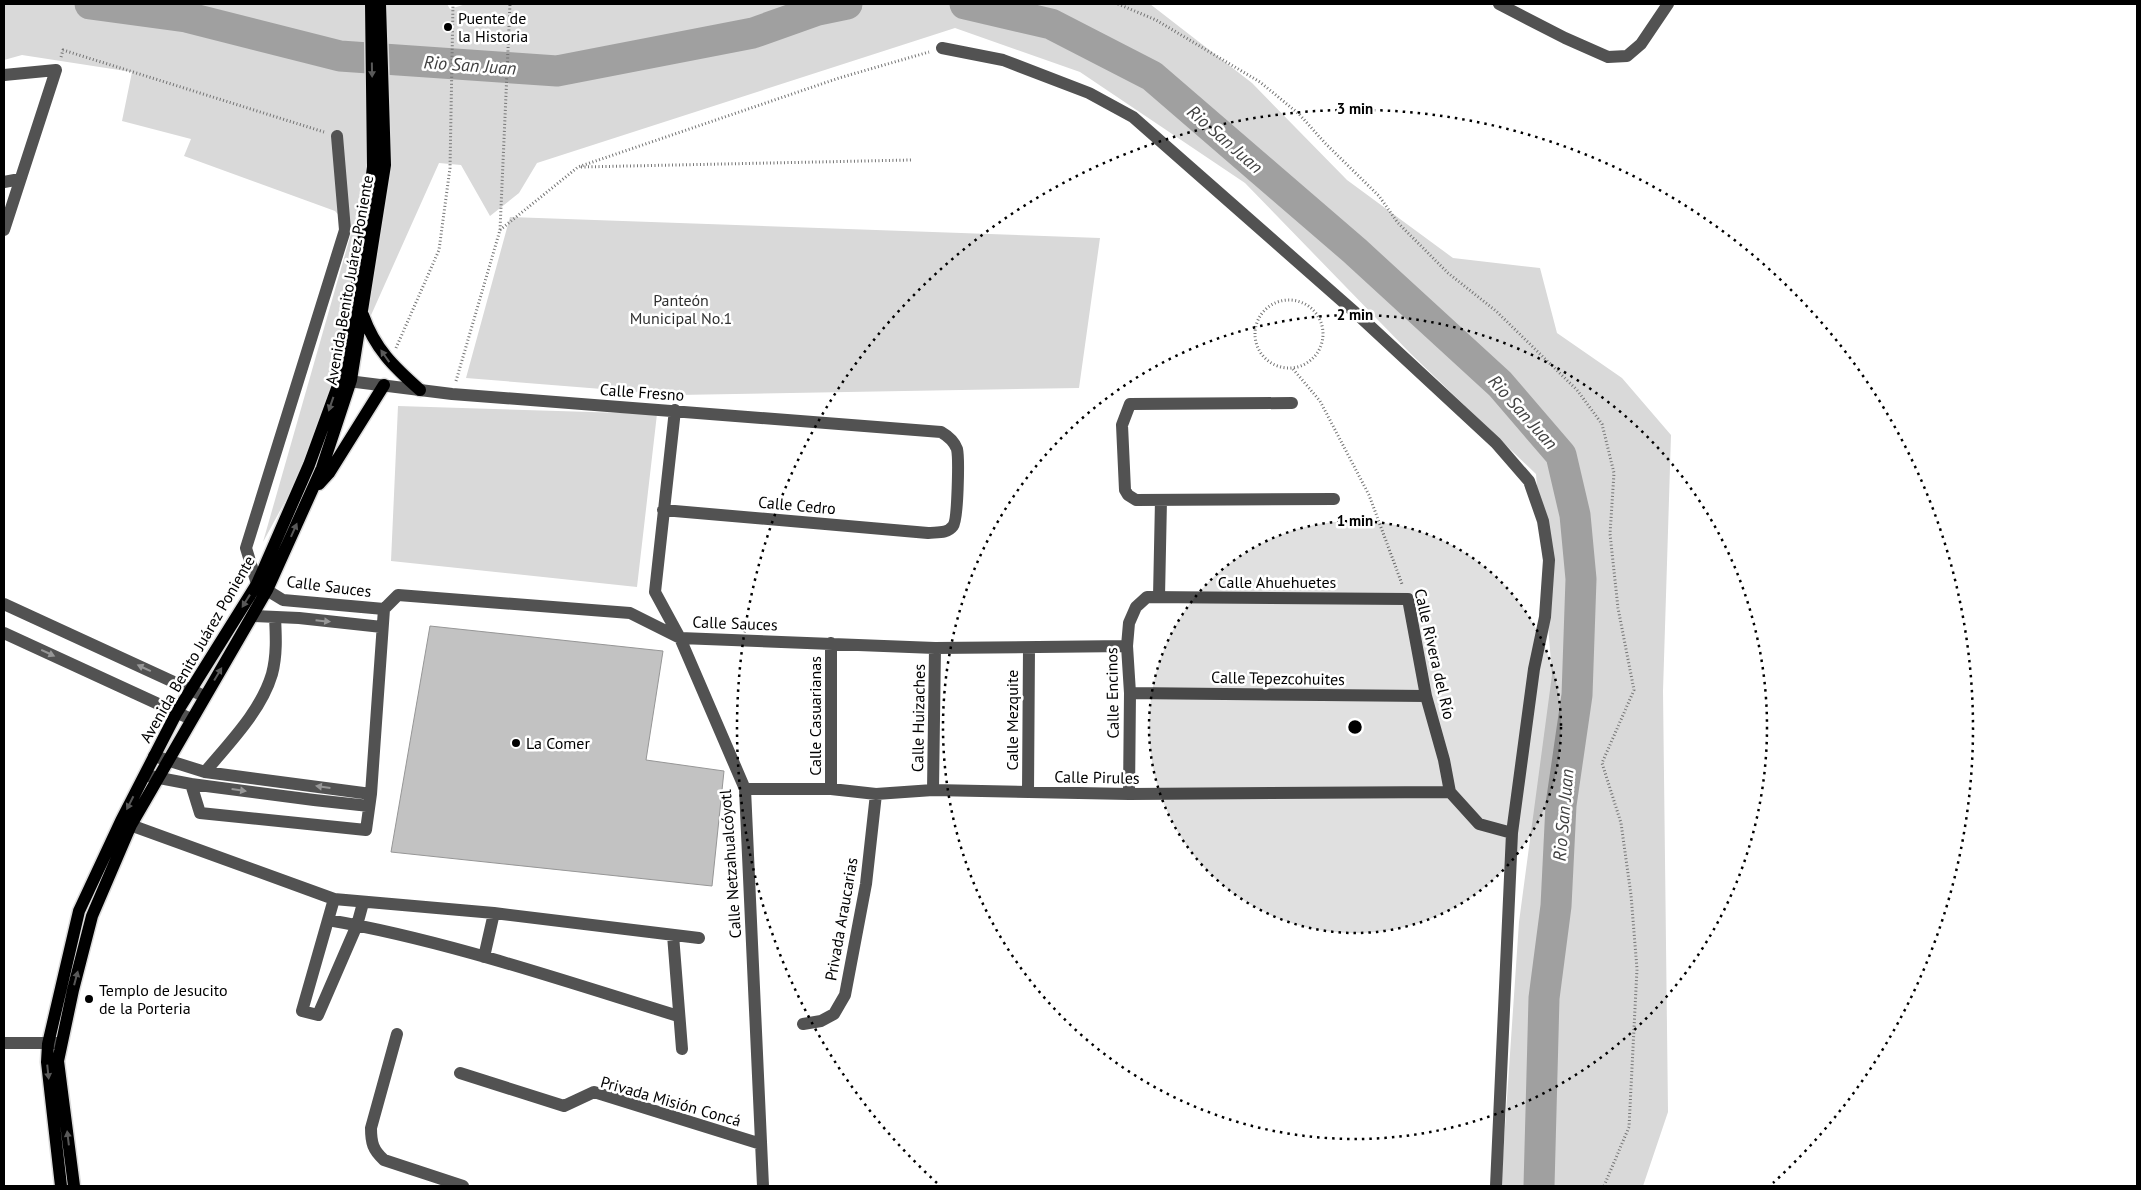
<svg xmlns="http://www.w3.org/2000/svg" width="2141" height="1190" font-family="'PT Sans',sans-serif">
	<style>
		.green { fill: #d9d9d9 }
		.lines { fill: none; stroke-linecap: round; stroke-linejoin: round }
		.river { stroke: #a0a0a0; stroke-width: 31 }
		.building { fill: #c2c2c2; stroke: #969696 }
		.major-casing { stroke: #dbdbdb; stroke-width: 15 }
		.path { stroke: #747474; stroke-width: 3; stroke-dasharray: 1 2.5; stroke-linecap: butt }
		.minor { stroke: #525252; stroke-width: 12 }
		.major { stroke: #000; stroke-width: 12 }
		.oneway { fill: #595959 }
		.oneway2 { fill: #979797 }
		.ring { fill: none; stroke: #000; stroke-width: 2.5; stroke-dasharray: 2.5 5 }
		.poi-dot { fill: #000; stroke: #fff; stroke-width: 2 }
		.labels { text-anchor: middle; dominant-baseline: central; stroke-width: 5; stroke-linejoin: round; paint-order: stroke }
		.poi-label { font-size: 16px; fill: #000; stroke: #fff; text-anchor: start }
		.street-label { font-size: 16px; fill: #000; stroke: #fff }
		.park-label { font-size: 16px; fill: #303030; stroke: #fff }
		.water-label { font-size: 18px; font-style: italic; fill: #414141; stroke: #fff }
		.centre { fill: #000; stroke: #fff; stroke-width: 2.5 }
		.ring-label { font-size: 15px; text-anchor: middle; font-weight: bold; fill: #000; stroke: #fff; stroke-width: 5; stroke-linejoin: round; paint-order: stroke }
	</style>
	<rect width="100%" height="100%" fill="#fff"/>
	<!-- green -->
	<path class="green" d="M4,4H447L450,9L466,4H1150L1252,83L1347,180L1453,258L1540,268L1557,333L1622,378L1671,435L1663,691L1668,1112L1643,1186H1501L1519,922L1552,675L1536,474L1411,354L1245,183L1080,72L955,28L537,163L519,193L490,216L461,165L439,163L301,472L263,542L352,230L335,211L184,156L191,139L122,121L132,72L22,55L4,60Z
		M510,217L1100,238L1079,388L677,395L466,378Z
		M398,406L657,414L637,587L391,561Z"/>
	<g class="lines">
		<!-- river -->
		<path class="river" d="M90,4L186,17L340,56L557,71L753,33L818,10L847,4
			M965,4L1051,24L1152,76L1355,251L1500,384L1561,455L1575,515L1581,579L1577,695L1561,805L1556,906L1544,998L1539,1186"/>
	</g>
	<!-- building -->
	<path class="building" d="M430,626L663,651L646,760L724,771L712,886L391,852Z"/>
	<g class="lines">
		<defs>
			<path id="major" d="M363,315C375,349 394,367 420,390
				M319,484L329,473L384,385
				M61,1186L47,1062L48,1044L79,911L121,821L177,712L257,584L309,465L340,380L359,272L373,167L371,4
				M74,1186L58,1061L73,990L92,916L131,825L267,590L322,468L351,380L385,165L380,4"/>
		</defs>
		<!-- major casing -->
		<use href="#major" class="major-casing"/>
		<!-- path -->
		<path class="path" d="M1118,4L1156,20L1260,82L1299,114L1325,143L1379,196L1398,223L1448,273L1496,311L1577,390L1602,424L1614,473L1610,534L1618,608L1634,690L1602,763L1621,823L1631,895L1637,969L1629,1127L1604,1186
			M61,57L63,50L324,132
			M581,167L911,160
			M500,230L578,167L839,78L929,52
			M1255 334a34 34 0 1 1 68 0a34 34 0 1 1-68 0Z
			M396,348L439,250L450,168L453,4
			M1293,369L1320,401L1369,495L1402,584
			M456,381L500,230L510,4"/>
		<!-- minor -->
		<path class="minor" d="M1499,4L1565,38L1608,57L1627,56L1641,44L1668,4
			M942,48L1003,60L1089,93L1133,117L1358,315L1496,443L1529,481L1543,521L1549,560L1545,617L1534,669L1512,833
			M4,75L56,70L4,230
			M337,136L345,230L246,548L257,584L283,600L384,609L398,595L630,613L680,638L935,648L1127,646
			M4,182L20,179
			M340,380L452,394L941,432C948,436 954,441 957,449C959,458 958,520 953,526C947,534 937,532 928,533L663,510
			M1292,403L1130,404L1122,425L1125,490L1128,495L1136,500L1334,499
			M675,410L655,592L680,638L745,789L763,1186
			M1159,597L1161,500
			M4,604L204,696
			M253,616L299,618L382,627
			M4,633L191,719
			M1130,693L1426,696
			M154,756L205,772L371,794
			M205,772C230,742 261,711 272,674C277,655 276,636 275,617
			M149,776L191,784L200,813L366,830L371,794L384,609
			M191,784L314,800L369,806
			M745,789H831L876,794L933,790L1129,794L1450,792
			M831,789V643
			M933,790L935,648
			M1028,792L1029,648
			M1450,792L1479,824L1512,833L1496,1186
			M1129,794L1130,693L1127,646L1129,623L1136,607L1147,597L1408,599L1426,696L1444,760L1450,792
			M122,822L334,899L494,913L699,938
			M334,899L302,1011L318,1015L357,925L363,903
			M328,920C445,940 564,981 678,1016
			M673,935L682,1049
			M484,957L494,913
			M803,1024L821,1021L834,1014L845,995L866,884L876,794
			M397,1034L371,1128C371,1143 373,1150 384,1160L463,1186
			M4,1043H59
			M460,1073L564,1106L594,1092L761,1144"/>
		<!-- major -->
		<use href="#major" class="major"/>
	</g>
	<!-- one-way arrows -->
	<defs><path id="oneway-solid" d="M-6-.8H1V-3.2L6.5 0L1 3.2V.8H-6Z" transform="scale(1.25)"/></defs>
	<g class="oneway">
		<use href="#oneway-solid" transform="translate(372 70) rotate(89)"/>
		<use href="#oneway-solid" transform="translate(385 356) rotate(-125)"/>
		<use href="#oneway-solid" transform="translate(331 404) rotate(109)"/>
		<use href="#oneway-solid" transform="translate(294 530) rotate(-66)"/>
		<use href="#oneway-solid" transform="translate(246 601) rotate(122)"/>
		<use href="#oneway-solid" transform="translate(218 674) rotate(-59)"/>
		<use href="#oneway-solid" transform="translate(130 803) rotate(117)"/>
		<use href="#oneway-solid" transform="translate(76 978) rotate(-75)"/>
		<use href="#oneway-solid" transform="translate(48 1072) rotate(84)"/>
		<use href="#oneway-solid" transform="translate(68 1138) rotate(-97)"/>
	</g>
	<g class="oneway2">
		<use href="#oneway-solid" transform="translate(323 621) rotate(6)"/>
		<use href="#oneway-solid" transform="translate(48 653) rotate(25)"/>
		<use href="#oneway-solid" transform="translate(144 668) rotate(-155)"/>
		<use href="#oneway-solid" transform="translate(323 787) rotate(-172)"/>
		<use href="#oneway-solid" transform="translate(239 790) rotate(8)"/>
	</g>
	<!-- distance rings -->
	<circle cx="1355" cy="727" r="206" fill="#000" fill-opacity=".12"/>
	<g class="ring">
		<circle cx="1355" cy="727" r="206"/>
		<circle cx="1355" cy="727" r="412"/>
		<path d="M937 1183A618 618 0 1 1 1773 1183"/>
	</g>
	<!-- markers -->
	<g class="poi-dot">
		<circle cx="448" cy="27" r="5"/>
		<circle cx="516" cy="743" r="5"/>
		<circle cx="89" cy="999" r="5"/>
	</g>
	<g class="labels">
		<!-- poi labels -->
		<g class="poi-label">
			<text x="458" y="18">Puente de<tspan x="458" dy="18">la Historia</tspan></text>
			<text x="526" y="743">La Comer</text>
			<text x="99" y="990">Templo de Jesucito<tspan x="99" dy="18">de la Porteria</tspan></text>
		</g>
		<!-- street labels -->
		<g class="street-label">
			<text transform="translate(349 280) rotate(-80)">Avenida Benito Juárez Poniente</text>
			<text transform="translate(642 392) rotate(4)">Calle Fresno</text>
			<text transform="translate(797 505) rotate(5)">Calle Cedro</text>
			<text x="1277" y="582">Calle Ahuehuetes</text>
			<text transform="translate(329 586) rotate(7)">Calle Sauces</text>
			<text transform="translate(735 623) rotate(2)">Calle Sauces</text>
			<text transform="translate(197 649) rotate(-60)">Avenida Benito Juárez Poniente</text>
			<text transform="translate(1435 654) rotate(77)">Calle Rivera del Río</text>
			<text transform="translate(1278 678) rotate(1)">Calle Tepezcohuites</text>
			<text transform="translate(1112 693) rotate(-91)">Calle Encinos</text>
			<text transform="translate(815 716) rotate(-90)">Calle Casuarianas</text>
			<text transform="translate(918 718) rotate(-89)">Calle Huizaches</text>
			<text transform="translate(1012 720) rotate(-90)">Calle Mezquite</text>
			<text transform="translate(1097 777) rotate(1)">Calle Pirules</text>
			<text transform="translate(730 864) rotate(-94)">Calle Netzahualcóyotl</text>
			<text transform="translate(841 919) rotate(-80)">Privada Araucarias</text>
			<text transform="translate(671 1101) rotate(16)">Privada Misión Concá</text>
		</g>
		<!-- park labels -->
		<g class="park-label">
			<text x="681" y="300">Panteón<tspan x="681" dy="18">Municipal No.1</tspan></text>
		</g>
		<!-- water labels -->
		<g class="water-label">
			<text transform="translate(470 65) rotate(4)">Rio San Juan</text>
			<text transform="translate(1225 139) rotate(41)">Rio San Juan</text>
			<text transform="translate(1523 412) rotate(48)">Rio San Juan</text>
			<text transform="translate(1563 815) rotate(-85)">Rio San Juan</text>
		</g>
	</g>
	<circle cx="1355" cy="727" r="8" class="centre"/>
	<g class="ring-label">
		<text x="1355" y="114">3 min</text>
		<text x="1355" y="320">2 min</text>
		<text x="1355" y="526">1 min</text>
	</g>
	<!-- border -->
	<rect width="2141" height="1190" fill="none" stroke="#000000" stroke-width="10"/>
</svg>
